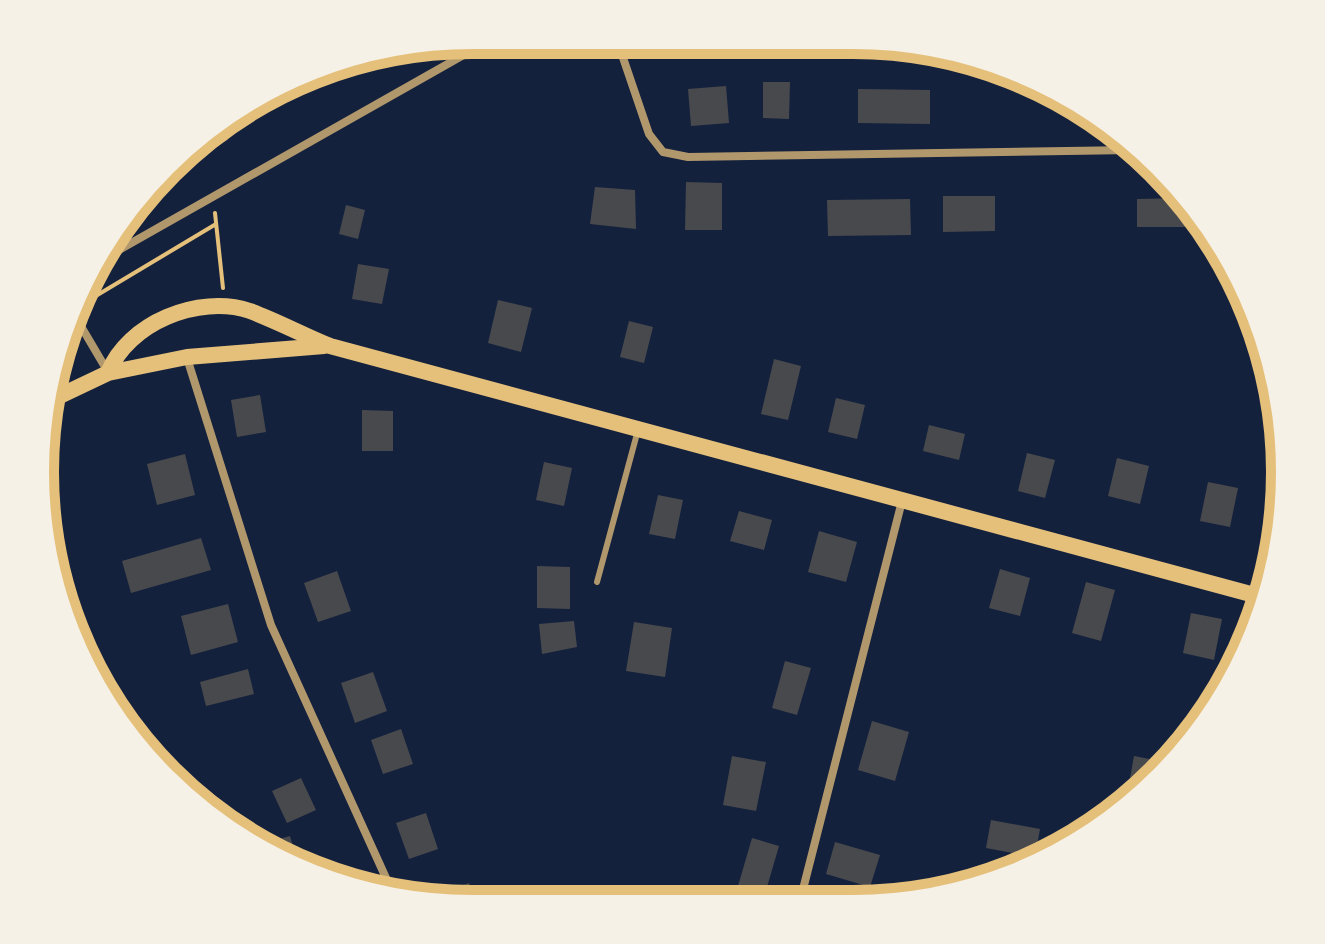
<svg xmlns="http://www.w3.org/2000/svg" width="1325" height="944" font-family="Manrope,sans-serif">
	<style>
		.building { fill: #48494c }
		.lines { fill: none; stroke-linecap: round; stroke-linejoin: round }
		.path { stroke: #e5c07b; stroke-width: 4 }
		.service { stroke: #b1986c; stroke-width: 6 }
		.minor { stroke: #b1986c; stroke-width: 8 }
		.secondary { stroke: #e5c07b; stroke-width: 16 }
		.rim { fill: none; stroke: #e5c07b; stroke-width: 10 }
	</style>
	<rect width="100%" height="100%" fill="#14213d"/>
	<!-- building -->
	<path class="building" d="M763,82H790L789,119L763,118Z
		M726,86L729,123L691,126L688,89Z
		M858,89L930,90V124L858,123Z
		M1052,92L1069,98L1082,108L1053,109Z
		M220,124L228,140L193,157L190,150Z
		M686,182L722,183V230H685Z
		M595,187L635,190L636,229L590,224Z
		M943,196H995V231L943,232Z
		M1184,198L1201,227H1137V199Z
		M910,199L911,235L828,236L827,200Z
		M346,205L365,210L358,239L339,234Z
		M358,264L389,269L382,304L352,299Z
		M498,300L532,308L521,352L488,343Z
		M629,321L653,327L644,363L620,357Z
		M774,359L801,366L788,420L761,414Z
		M260,395L266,432L237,437L231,400Z
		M836,398L865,405L857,439L828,432Z
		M362,410L393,411V451H362Z
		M929,425L965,434L959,460L923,451Z
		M1027,453L1055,460L1045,498L1018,491Z
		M185,454L195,495L157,505L147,464Z
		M1117,458L1149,466L1140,504L1108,496Z
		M544,462L572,468L564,506L536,500Z
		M1208,482L1238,488L1230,527L1200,521Z
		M658,495L683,500L675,539L649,534Z
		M1276,505L1282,506L1272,545L1269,544Z
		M739,511L772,520L764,550L730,541Z
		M819,531L857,542L846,582L808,572Z
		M201,538L211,570L131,593L122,561Z
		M537,566L570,567V609L537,608Z
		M1000,569L1030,578L1020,616L989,608Z
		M337,571L351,611L318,622L304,583Z
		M1086,582L1115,590L1101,641L1072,633Z
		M228,604L238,642L191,655L181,616Z
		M1191,613L1222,619L1214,660L1183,653Z
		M574,621L577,647L542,654L539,624Z
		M634,622L672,628L665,677L626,671Z
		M785,661L811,668L797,715L772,708Z
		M248,669L254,694L206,706L200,682Z
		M373,672L387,711L355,723L341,683Z
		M872,721L909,732L895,781L858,770Z
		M401,729L413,764L383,774L371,740Z
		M732,756L766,762L756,811L723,805Z
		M1134,756L1165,762L1142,791L1128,789Z
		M301,778L316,810L287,823L272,791Z
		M426,813L438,849L409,859L396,823Z
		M991,820L1040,829L1035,857L986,848Z
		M290,836L298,864L281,860L261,844Z
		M752,838L779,846L765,894L738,886Z
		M835,842L880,855L870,887L826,874Z
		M469,883L477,903H444L428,899Z"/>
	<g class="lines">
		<!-- path -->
		<path class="path" d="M215,213L223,288
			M84,303L216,224"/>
		<!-- service -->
		<path class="service" d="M597,582L638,430"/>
		<!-- minor -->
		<path class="minor" d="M618,43L649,134L663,152L688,157L1133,150
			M103,259L490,40
			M72,311L108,372
			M187,358L271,625L391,889
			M800,901L902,501"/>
		<!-- secondary -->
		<path class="secondary" d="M108,373C128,323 198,294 250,311C277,321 303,335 330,346L1258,596
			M47,402L108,373L187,357L324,346"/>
	</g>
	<!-- crop -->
	<path d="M0 0H1325V944H0ZM472 54H853A418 418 0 0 1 1271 472V472A418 418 0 0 1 853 890H472A418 418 0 0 1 54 472V472A418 418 0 0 1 472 54Z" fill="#f6f1e7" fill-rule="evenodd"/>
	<path class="rim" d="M472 54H853A418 418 0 0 1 1271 472V472A418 418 0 0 1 853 890H472A418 418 0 0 1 54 472V472A418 418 0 0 1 472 54Z"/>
</svg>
